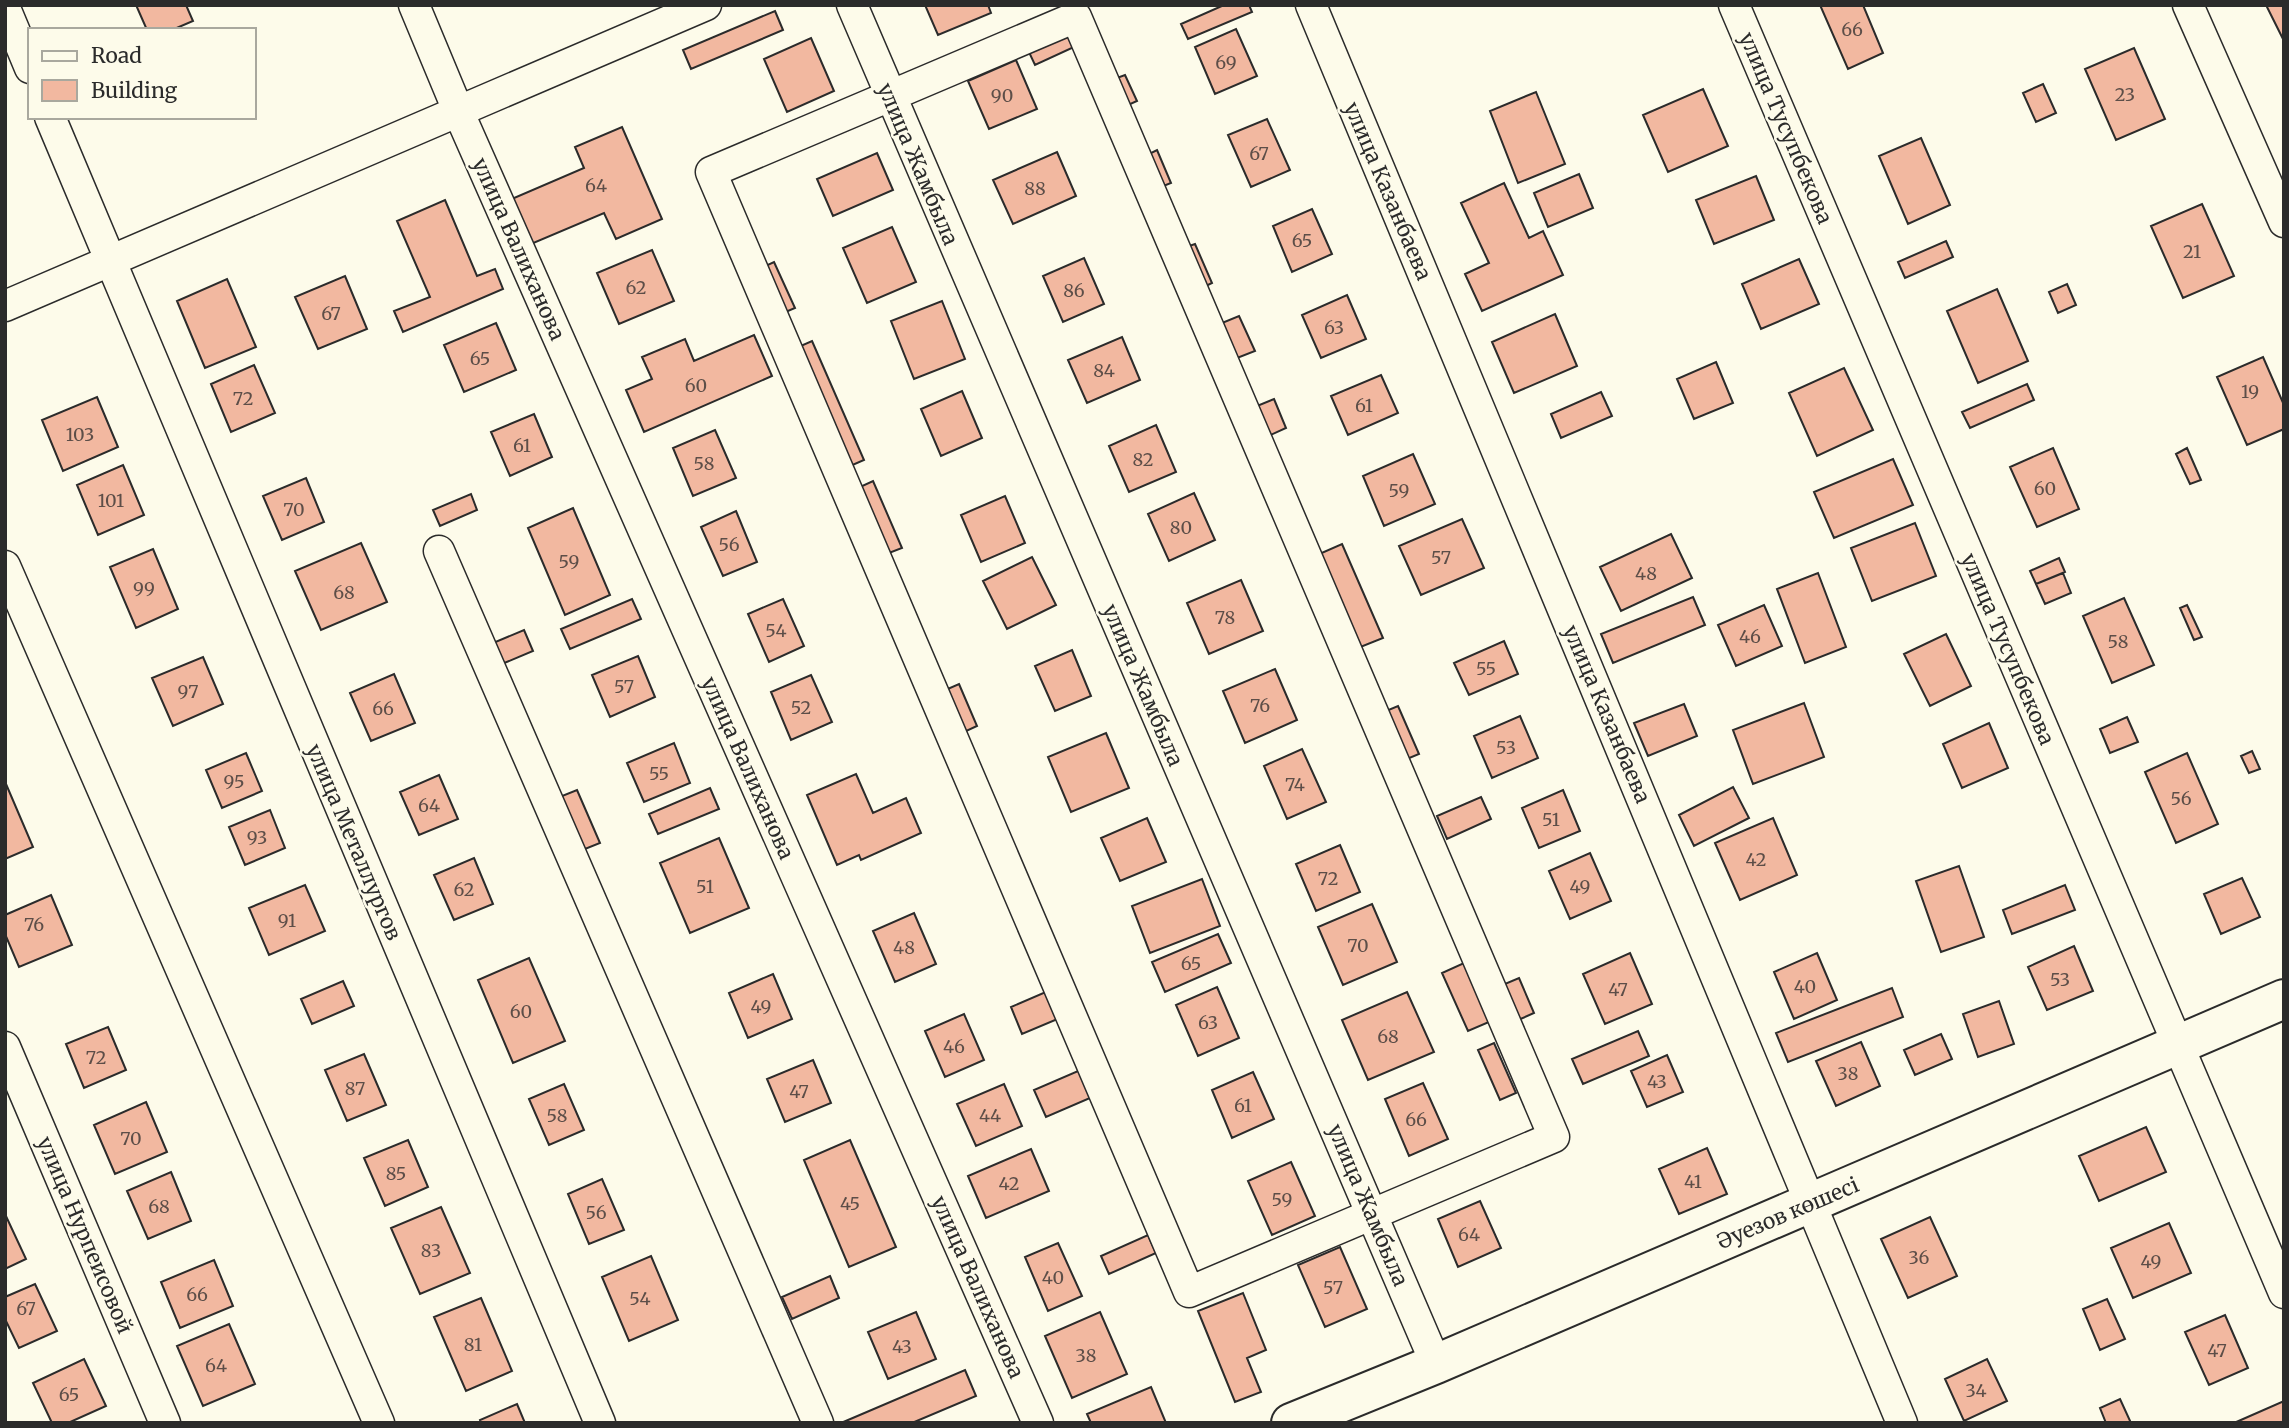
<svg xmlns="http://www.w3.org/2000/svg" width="2289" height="1428" font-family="Merriweather,serif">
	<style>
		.building { fill: #f2b8a0; stroke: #2b2b2b; stroke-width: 2 }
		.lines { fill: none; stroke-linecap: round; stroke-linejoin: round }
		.minor-casing { stroke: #2b2b2b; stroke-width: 33 }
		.major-casing { stroke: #2b2b2b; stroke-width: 42 }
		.minor { stroke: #fdfbea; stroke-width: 30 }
		.major { stroke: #fdfbea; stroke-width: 38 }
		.labels { text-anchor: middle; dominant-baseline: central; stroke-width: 5; stroke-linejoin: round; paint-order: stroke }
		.number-label { font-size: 18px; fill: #5d4e48 }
		.street-label { font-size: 21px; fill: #2b2b2b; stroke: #fdfbea }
	</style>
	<rect width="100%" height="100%" fill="#fdfbea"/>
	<!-- building -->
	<path class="building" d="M136,5H186L193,21L172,30H147Z
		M925,5H988L991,13L938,35Z
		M1224,5H1249L1252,12L1188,39L1181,24Z
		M1820,5H1863L1883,53L1848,69Z
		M2266,5H2284V41Z
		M775,11L783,30L691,69L683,50Z
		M1236,29L1257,76L1215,94L1195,47Z
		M1068,33L1074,47L1035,65L1028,50Z
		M811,38L834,91L787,112L764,59Z
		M2134,48L2165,119L2116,140L2085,69Z
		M1016,60L1037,109L989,129L968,81Z
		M1125,75L1137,101L1126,106L1114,79Z
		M2043,84L2056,113L2036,122L2023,93Z
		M1703,89L1728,146L1668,172L1643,115Z
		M1536,92L1565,164L1518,183L1490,111Z
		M1267,119L1290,170L1251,187L1228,135Z
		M622,127L662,219L616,239L604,213L524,247L505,202L584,168L575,147Z
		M1921,138L1950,205L1908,224L1879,156Z
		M1157,150L1171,183L1161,187L1147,155Z
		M1057,152L1076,196L1013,224L993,180Z
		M877,153L893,190L833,216L817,179Z
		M1579,174L1593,208L1548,227L1534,193Z
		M1756,176L1774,220L1714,244L1696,200Z
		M1504,183L1529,238L1543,231L1563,275L1482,311L1465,274L1489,263L1461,203Z
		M445,200L477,276L495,269L503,289L403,332L394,311L430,297L397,221Z
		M2202,204L2234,276L2183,298L2151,226Z
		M1312,209L1332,254L1292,272L1273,226Z
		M892,227L916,282L867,303L843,248Z
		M1946,241L1953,257L1905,278L1898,262Z
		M1195,244L1212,283L1204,287L1186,247Z
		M652,250L674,301L619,324L597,273Z
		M1084,258L1104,304L1063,322L1043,276Z
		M1799,259L1819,304L1761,329L1742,284Z
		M774,262L795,308L781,314L761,268Z
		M345,276L367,329L318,349L295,297Z
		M227,279L256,347L205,368L177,301Z
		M2067,284L2076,305L2058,313L2049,292Z
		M1997,289L2028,361L1978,383L1947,311Z
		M1347,295L1366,339L1321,358L1302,315Z
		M942,301L965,359L914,379L891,321Z
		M1555,314L1577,366L1514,393L1492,342Z
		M1239,316L1255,351L1232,360L1217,325Z
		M496,323L516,370L464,392L444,345Z
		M754,335L772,376L644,432L626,390L652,379L642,357L685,339L694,361Z
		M1122,337L1140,380L1087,403L1068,360Z
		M812,341L864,460L848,467L796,348Z
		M2263,357L2284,405V429L2247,445L2217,377Z
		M1716,362L1733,403L1694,419L1677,379Z
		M254,365L275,413L231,432L211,384Z
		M1844,368L1873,430L1817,456L1789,393Z
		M1381,375L1398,413L1348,435L1331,396Z
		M2027,384L2034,400L1970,428L1962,412Z
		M962,391L982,438L941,456L921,409Z
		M1601,392L1612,416L1561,438L1551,414Z
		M97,397L118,447L63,471L42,420Z
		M1274,399L1286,428L1264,438L1252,408Z
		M534,414L552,457L510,476L491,432Z
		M1156,425L1176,472L1129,492L1109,446Z
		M715,430L736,478L693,496L673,448Z
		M2053,448L2079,509L2037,527L2010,467Z
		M2187,448L2201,480L2190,484L2176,454Z
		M1413,454L1435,504L1384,526L1363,476Z
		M1893,459L1913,505L1834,538L1814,492Z
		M123,465L144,515L98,535L77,485Z
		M306,478L324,522L282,540L263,496Z
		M873,481L902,548L889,553L860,487Z
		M1194,493L1215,540L1169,561L1148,514Z
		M471,494L477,510L440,526L433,510Z
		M1005,496L1025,543L981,562L961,515Z
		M573,508L610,595L565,615L528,528Z
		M736,511L757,562L723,576L701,527Z
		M1462,519L1484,568L1421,595L1399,546Z
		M1915,523L1936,576L1872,601L1851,548Z
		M1671,534L1692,578L1621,611L1600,567Z
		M361,543L387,602L321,630L295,571Z
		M1342,544L1383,638L1358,648L1317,555Z
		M153,549L178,609L136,628L110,567Z
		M1032,557L1056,605L1007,629L983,581Z
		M2059,558L2065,572L2036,584L2030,571Z
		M1818,573L1846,647L1805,663L1777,589Z
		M2063,573L2071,593L2045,604L2036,584Z
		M1241,580L1263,631L1209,654L1187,603Z
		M1693,597L1705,625L1613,663L1601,634Z
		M2124,598L2154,665L2112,683L2083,616Z
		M632,599L641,619L570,649L561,629Z
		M783,599L804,646L769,662L748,614Z
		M1764,605L1782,646L1736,666L1718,625Z
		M2187,605L2202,637L2194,640L2180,608Z
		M524,630L533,651L502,664L493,643Z
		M1946,634L1971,686L1930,706L1904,654Z
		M1504,641L1518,674L1469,695L1454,663Z
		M1072,650L1091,696L1055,711L1035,666Z
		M638,656L655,697L610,717L592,675Z
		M203,657L223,704L173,726L152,678Z
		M1275,669L1297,720L1245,743L1223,691Z
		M394,674L415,723L371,741L350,693Z
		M811,675L832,722L791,740L771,692Z
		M959,684L977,726L962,733L943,691Z
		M1804,703L1824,757L1753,784L1733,730Z
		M1684,704L1697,736L1648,756L1634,723Z
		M1398,706L1419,754L1407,759L1386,711Z
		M1520,716L1538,758L1492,778L1474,736Z
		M2127,717L2138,742L2110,753L2100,729Z
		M1989,723L2008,768L1962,788L1943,744Z
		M1106,733L1129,788L1071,812L1048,757Z
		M674,743L690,783L644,802L627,763Z
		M1302,749L1326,802L1287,819L1264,766Z
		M2252,751L2260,769L2249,773L2241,756Z
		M246,753L262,791L222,808L206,770Z
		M2187,753L2218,824L2176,843L2145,772Z
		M856,774L873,813L906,798L921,833L861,860L859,855L837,865L807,795Z
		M439,775L458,819L419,835L400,792Z
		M6,784L33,847L5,859V785Z
		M1733,787L1749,818L1694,846L1679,815Z
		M710,788L719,809L658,834L649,814Z
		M577,790L600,843L580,851L557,798Z
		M1563,790L1580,831L1539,848L1522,808Z
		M1481,797L1491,819L1447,839L1437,816Z
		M270,810L285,848L245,865L229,827Z
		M1147,818L1166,862L1120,881L1101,838Z
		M1773,818L1797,875L1740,900L1715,843Z
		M719,838L749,908L690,933L660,863Z
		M1340,845L1360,892L1316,911L1296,864Z
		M1590,853L1611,901L1570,919L1549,871Z
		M474,858L493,904L454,920L434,875Z
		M1959,866L1984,937L1941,952L1916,881Z
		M2242,878L2260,917L2221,934L2204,894Z
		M1202,879L1220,926L1150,953L1132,906Z
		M305,885L325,931L269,955L249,908Z
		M2065,885L2075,910L2012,934L2003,910Z
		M51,895L72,945L19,967L5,934V915Z
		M1372,904L1397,962L1343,985L1318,927Z
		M914,913L936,964L895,982L873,931Z
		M1218,934L1231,963L1165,992L1152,962Z
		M2074,946L2093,991L2047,1010L2028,967Z
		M1630,953L1652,1004L1605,1024L1583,974Z
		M1817,953L1837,1000L1794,1019L1774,972Z
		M529,958L565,1041L513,1063L478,980Z
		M1464,963L1489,1022L1468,1031L1442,973Z
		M773,974L792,1019L748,1038L729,993Z
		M1519,978L1534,1013L1516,1021L1500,986Z
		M343,981L354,1006L312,1024L301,999Z
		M1217,987L1239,1038L1198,1056L1176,1005Z
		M1892,988L1903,1017L1788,1062L1776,1033Z
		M1048,991L1060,1018L1022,1034L1011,1007Z
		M1407,992L1434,1052L1368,1080L1342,1020Z
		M1999,1001L2014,1044L1978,1057L1963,1014Z
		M964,1014L984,1060L945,1077L925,1031Z
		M108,1027L126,1070L84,1088L66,1044Z
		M1638,1031L1649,1056L1583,1084L1572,1059Z
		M1941,1034L1952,1059L1915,1075L1904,1050Z
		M1861,1042L1880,1086L1836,1106L1816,1061Z
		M1494,1043L1516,1093L1500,1100L1478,1050Z
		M364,1054L386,1105L347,1121L325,1070Z
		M1667,1055L1683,1092L1647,1107L1631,1071Z
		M813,1060L831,1103L785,1122L767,1079Z
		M1085,1068L1097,1095L1046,1117L1034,1090Z
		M1253,1072L1274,1119L1232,1138L1212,1090Z
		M1423,1083L1448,1139L1409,1156L1385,1099Z
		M564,1084L584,1130L549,1145L529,1099Z
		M1004,1084L1022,1126L976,1146L957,1104Z
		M146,1102L167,1152L115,1174L94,1125Z
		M2146,1127L2166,1172L2099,1201L2079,1156Z
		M408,1140L428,1187L385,1206L364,1158Z
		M850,1140L896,1247L849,1267L804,1160Z
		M1707,1148L1727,1194L1679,1214L1659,1169Z
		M1031,1149L1049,1191L986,1218L968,1176Z
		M1291,1162L1315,1216L1272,1235L1248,1181Z
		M171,1172L191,1221L148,1239L127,1191Z
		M602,1179L624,1230L589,1244L568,1194Z
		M1480,1201L1501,1248L1458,1267L1438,1219Z
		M441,1207L470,1273L420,1294L391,1228Z
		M5,1214L26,1259L5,1269Z
		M1930,1217L1957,1276L1908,1298L1881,1239Z
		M2169,1223L2191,1273L2133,1298L2111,1248Z
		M1148,1235L1156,1253L1109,1274L1101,1256Z
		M1058,1243L1082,1296L1048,1311L1025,1257Z
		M1340,1247L1367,1309L1325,1327L1298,1265Z
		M651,1256L678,1320L629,1341L602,1277Z
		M214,1260L233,1306L180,1328L161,1282Z
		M830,1276L839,1298L792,1319L782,1297Z
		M35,1284L57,1331L19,1348L5,1319V1297Z
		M1243,1293L1266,1350L1247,1358L1261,1392L1235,1402L1198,1311Z
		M481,1298L512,1371L466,1391L434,1317Z
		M2107,1299L2125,1339L2100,1350L2083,1309Z
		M916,1312L936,1359L888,1379L868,1332Z
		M1100,1312L1127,1374L1072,1398L1045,1336Z
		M2225,1315L2248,1368L2209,1385L2185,1332Z
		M229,1324L255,1384L203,1406L177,1346Z
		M84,1359L106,1406L68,1423H52L33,1383Z
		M1987,1359L2007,1401L1964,1421L1945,1379Z
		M965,1370L976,1396L912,1423H841Z
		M1151,1387L1166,1423H1091L1087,1414Z
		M2120,1399L2131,1423H2106L2100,1408Z
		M2284,1401V1423H2234Z
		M517,1404L525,1423H481L480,1420Z"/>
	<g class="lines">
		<defs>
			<path id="minor" d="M414,5L459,113L1038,1423
				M852,5L1436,1364
				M1311,5L1902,1423
				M1734,5L2284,1293
				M2188,5L2284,222
				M5,8L30,68
				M1076,17L1554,1137L1189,1292L711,172Z
				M50,117L600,1423
				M5,306L706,5
				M439,551L818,1423
				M5,566L379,1423
				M5,1047L165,1423"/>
			<path id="major" d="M1291,1423L1436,1364L2284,999"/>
		</defs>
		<!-- minor casing -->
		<use href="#minor" class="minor-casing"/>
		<!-- major casing -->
		<use href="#major" class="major-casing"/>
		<!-- minor -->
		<use href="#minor" class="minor"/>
		<!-- major -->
		<use href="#major" class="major"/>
	</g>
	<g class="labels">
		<!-- number labels -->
		<g class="number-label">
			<text x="1852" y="29">66</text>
			<text x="1226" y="62">69</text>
			<text x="2125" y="94">23</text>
			<text x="1002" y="95">90</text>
			<text x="1259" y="153">67</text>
			<text x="596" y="185">64</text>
			<text x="1035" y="188">88</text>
			<text x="1302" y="240">65</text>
			<text x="2192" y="251">21</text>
			<text x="636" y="287">62</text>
			<text x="1074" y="290">86</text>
			<text x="331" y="313">67</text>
			<text x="1334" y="327">63</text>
			<text x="480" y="358">65</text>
			<text x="1104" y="370">84</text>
			<text x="696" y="385">60</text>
			<text x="2250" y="391">19</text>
			<text x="243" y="398">72</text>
			<text x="1364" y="405">61</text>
			<text x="80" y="434">103</text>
			<text x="522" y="445">61</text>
			<text x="1143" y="459">82</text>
			<text x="704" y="463">58</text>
			<text x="2045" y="488">60</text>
			<text x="1399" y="490">59</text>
			<text x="111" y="500">101</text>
			<text x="294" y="509">70</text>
			<text x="1181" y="527">80</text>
			<text x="729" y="544">56</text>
			<text x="1441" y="557">57</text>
			<text x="569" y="561">59</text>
			<text x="1646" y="573">48</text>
			<text x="144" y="588">99</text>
			<text x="344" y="592">68</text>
			<text x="1225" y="617">78</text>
			<text x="776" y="630">54</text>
			<text x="1750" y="636">46</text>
			<text x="2118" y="641">58</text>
			<text x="1486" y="668">55</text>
			<text x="624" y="686">57</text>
			<text x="188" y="691">97</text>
			<text x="1260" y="705">76</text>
			<text x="801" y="707">52</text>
			<text x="383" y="708">66</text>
			<text x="1506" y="747">53</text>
			<text x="659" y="773">55</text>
			<text x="234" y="781">95</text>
			<text x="1295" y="784">74</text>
			<text x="2181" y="798">56</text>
			<text x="429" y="805">64</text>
			<text x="1551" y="819">51</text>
			<text x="257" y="837">93</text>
			<text x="1756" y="859">42</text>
			<text x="1328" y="878">72</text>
			<text x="705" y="886">51</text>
			<text x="1580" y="886">49</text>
			<text x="464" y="889">62</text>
			<text x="287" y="920">91</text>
			<text x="34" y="924">76</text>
			<text x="1358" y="945">70</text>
			<text x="904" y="947">48</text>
			<text x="1191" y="963">65</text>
			<text x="2060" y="979">53</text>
			<text x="1805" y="986">40</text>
			<text x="1618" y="989">47</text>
			<text x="761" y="1006">49</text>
			<text x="521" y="1011">60</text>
			<text x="1208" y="1022">63</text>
			<text x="1388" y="1036">68</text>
			<text x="954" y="1046">46</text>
			<text x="96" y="1057">72</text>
			<text x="1848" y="1073">38</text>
			<text x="1657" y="1081">43</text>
			<text x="355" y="1088">87</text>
			<text x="799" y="1091">47</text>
			<text x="1243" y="1105">61</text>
			<text x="557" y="1115">58</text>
			<text x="990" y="1115">44</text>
			<text x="1416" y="1119">66</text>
			<text x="131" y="1138">70</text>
			<text x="396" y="1173">85</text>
			<text x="1693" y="1181">41</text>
			<text x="1009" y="1183">42</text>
			<text x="1282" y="1199">59</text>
			<text x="850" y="1203">45</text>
			<text x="159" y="1206">68</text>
			<text x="596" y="1212">56</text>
			<text x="1469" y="1234">64</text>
			<text x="431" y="1250">83</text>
			<text x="1919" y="1257">36</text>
			<text x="2151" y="1261">49</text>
			<text x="1053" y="1277">40</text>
			<text x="1333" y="1287">57</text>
			<text x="197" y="1294">66</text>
			<text x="640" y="1298">54</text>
			<text x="26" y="1308">67</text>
			<text x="473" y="1344">81</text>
			<text x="902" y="1346">43</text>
			<text x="2217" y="1350">47</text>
			<text x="1086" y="1355">38</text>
			<text x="216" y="1365">64</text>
			<text x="1976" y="1390">34</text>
			<text x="69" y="1394">65</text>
		</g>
		<!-- street labels -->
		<g class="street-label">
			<text transform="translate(1786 128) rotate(67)">улица Тусупбекова</text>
			<text transform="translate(918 164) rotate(67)">улица Жамбыла</text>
			<text transform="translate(1388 191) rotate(67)">улица Казанбаева</text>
			<text transform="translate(519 249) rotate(66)">улица Валиханова</text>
			<text transform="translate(2008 649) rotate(67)">улица Тусупбекова</text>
			<text transform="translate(1143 685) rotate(67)">улица Жамбыла</text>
			<text transform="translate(1607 714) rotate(67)">улица Казанбаева</text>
			<text transform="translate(748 768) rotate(66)">улица Валиханова</text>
			<text transform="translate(354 842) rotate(67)">улица Металлургов</text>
			<text transform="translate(1368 1205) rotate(67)">улица Жамбыла</text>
			<text transform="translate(1788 1213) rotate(-23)">Әуезов көшесі</text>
			<text transform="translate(85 1235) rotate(67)">улица Нурпеисовой</text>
			<text transform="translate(978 1287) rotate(66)">улица Валиханова</text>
		</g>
	</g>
	<!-- border -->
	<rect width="2289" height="1428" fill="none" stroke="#2b2b2b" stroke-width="14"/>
	<!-- legend -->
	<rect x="28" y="28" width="228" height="91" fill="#fdfbea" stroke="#a9a89e" stroke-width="2"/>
	<rect x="42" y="51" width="35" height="10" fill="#fdfbea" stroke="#a9a89e" stroke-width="2"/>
	<text x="91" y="63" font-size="21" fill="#2b2b2b">Road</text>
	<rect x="42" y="80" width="35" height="21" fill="#f2b8a0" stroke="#a9a89e" stroke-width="2"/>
	<text x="91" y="98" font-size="21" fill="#2b2b2b">Building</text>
</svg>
